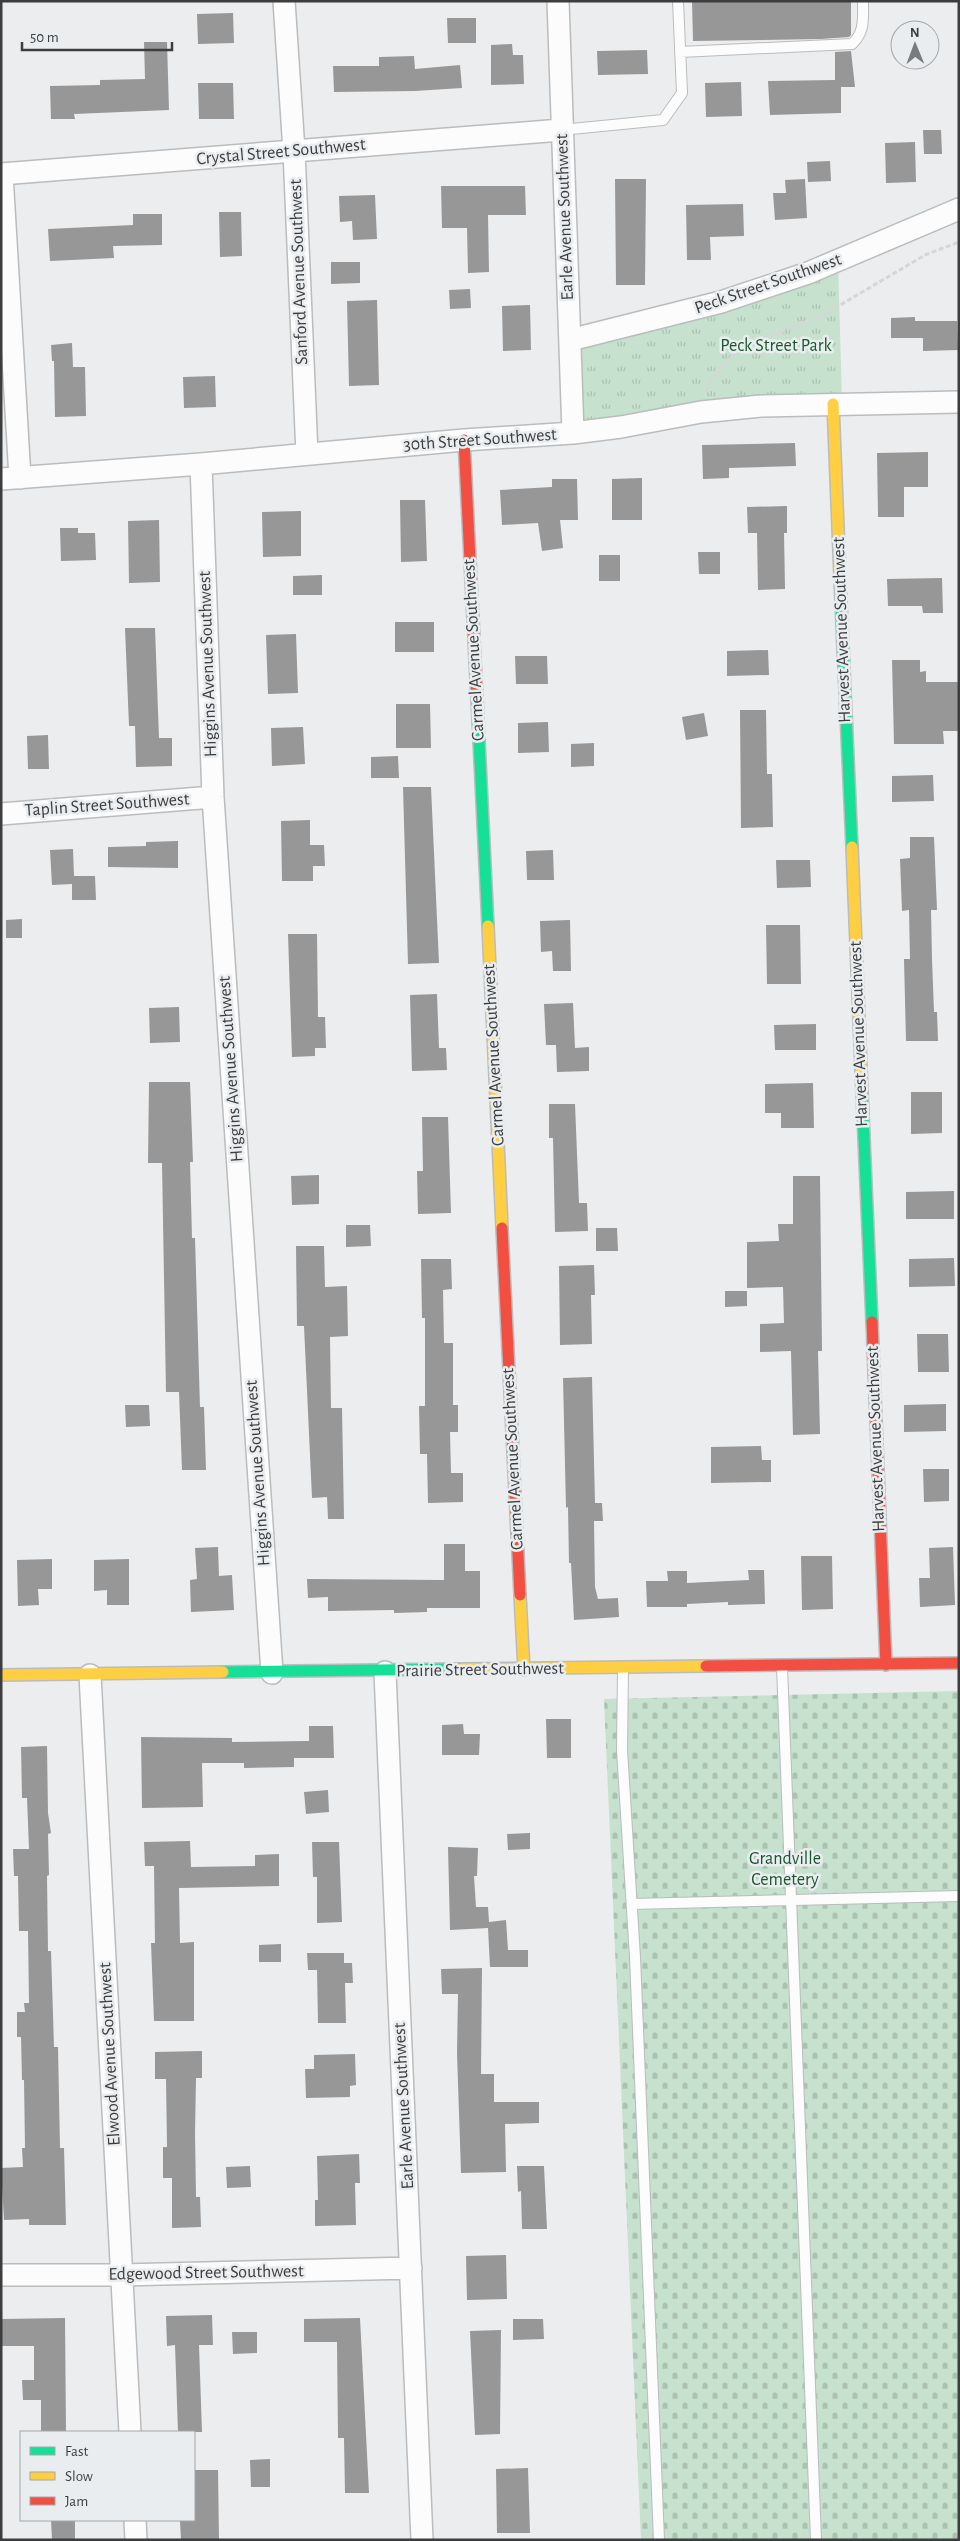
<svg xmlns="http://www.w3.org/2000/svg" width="960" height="2541" font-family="'Alegreya Sans',sans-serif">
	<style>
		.cemetery { fill: url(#cemetery-stones) }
		.park { fill: url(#park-tufts) }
		.building { fill: #979798 }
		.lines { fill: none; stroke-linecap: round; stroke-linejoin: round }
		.lane-casing { stroke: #babcbd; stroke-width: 12 }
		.street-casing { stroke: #babcbd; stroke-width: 24 }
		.fast-casing { stroke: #babcbd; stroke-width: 14 }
		.slow-casing { stroke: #babcbd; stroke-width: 14 }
		.jam-casing { stroke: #babcbd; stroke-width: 14 }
		.path { stroke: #d6d6d6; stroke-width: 3; stroke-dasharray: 5 2.5; stroke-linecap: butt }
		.lane { stroke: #fcfcfd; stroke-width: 10 }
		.street { stroke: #fcfcfd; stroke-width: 21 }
		.fast { stroke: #16e098; stroke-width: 11 }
		.slow { stroke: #ffcf43; stroke-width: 11 }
		.jam { stroke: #f24e42; stroke-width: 11 }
		.labels { text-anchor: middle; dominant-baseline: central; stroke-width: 5; stroke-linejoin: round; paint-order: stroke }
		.street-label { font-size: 18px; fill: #3c3d3e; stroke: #eaedf0 }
		.park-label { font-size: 18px; fill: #18572e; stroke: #eaedf0 }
	</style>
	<defs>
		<pattern id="cemetery-stones" width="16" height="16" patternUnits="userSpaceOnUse" patternTransform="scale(1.25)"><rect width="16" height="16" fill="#c6e1cd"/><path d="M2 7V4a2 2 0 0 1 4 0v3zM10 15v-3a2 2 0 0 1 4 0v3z" fill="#abc2b1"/></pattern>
		<pattern id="park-tufts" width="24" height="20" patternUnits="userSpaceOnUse" patternTransform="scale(1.25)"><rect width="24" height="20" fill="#c6e1cd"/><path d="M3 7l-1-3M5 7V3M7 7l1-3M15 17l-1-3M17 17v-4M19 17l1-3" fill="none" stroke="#abc2b1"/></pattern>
	</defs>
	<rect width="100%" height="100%" fill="#ebedef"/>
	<!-- cemetery -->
	<path class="cemetery" d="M959,1691V2540H641L604,1699Z"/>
	<!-- park -->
	<path class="park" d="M838,260L842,404L573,433L570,340Z"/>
	<!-- building -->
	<path class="building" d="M759,1H851V35L849,37L821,39L693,41L692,2Z
		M233,13L234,43L198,44L197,14Z
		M447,18H476V43H448Z
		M144,42H167L169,110L74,114L75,119H51L50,86L100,85V80L145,79Z
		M512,44L513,55H523L524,84L491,85V45Z
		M647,50L648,74L598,75L597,51Z
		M851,51L855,87H841V113L770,115L768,81L835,80V52Z
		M414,56L415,69L460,65L462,88L415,91L334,92L333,66H379V57Z
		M741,82L742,116L706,117L705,83Z
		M198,83H233L234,119H199Z
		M923,130H941L942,154H924Z
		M915,142L916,182L886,183L885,143Z
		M830,161L831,181L808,182L807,162Z
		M615,179H646L645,285H616Z
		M805,179L807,218L775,220L773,193H786L785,180Z
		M441,186H525L526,215H488L489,272L468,273L467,228H442Z
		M375,195L377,239L353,240L352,221L340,222L339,196Z
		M743,204L744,236L710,237L711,260H687L686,205Z
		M219,212H241L242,256L220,257Z
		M133,214H162V245L113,246L114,258L50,261L48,229L133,225Z
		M331,262H360V283L331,284Z
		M470,289L471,308L450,309L449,290Z
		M377,300L379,385L349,386L347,301Z
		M530,305L531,350L503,351L502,306Z
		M915,317V321H957L958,350L923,351V338H891V318Z
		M72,343L73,367H85L86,416L55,417L54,361H52L51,345Z
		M215,376L216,407L184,408L183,377Z
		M795,443L796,466L729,468V478L703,479L702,445Z
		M928,452V487H904V517H878L877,453Z
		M642,478V520H612V479Z
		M552,479H577L578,520H560L563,548L542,551L538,523L502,525L500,490L552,487Z
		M400,500H425L427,561L401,562Z
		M787,506V533H784L785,589L758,590L757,533H748L747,507Z
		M301,511V556L263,557L262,512Z
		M159,520L160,582L129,583L128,521Z
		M60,528H78V533H95L96,560L61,561Z
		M698,552H720V574H699Z
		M599,555H620V581H599Z
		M322,575V595H293V576Z
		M942,578L943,613H923L922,606H888L887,579Z
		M395,622H434V652H395Z
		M125,628H155L159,738H172V766L136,767L135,726H129Z
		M296,634L298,693L268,694L266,635Z
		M768,650L769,675L727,676V651Z
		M515,656H547L548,684H516Z
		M892,660H920V672L926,671V682H959V731H943L944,744H894Z
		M396,704H430L431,748H396Z
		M740,710H766L767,774H772L773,827L741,828Z
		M704,713L708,736L686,740L682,717Z
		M548,722L549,752L518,753V723Z
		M303,727L305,764L272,766L271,728Z
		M48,735L49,769H28L27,736Z
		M594,743V766L571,767V744Z
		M398,756L399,778H371V757Z
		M933,775L934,801L892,802V776Z
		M403,787H431L439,963L408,964Z
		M310,820V845H324L325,866H313V881H282L281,821Z
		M910,837H934L937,910H931L932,959L934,1012H937L938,1041H906L904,959H910L909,910L902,911L900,859L910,858Z
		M178,841V868L108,867V847L146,846V842Z
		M73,849L74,876H95L96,900H72V884L52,885L50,850Z
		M553,850L554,880H527L526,851Z
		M776,860H810L811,887L777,888Z
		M22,919V938H6V920Z
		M570,920L571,971H553L552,951L541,952L540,921Z
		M766,925H800L801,984H767Z
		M288,934H317L318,1017H325L326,1048H315V1056L292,1057Z
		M437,994L439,1048H446L447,1070L412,1071L410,995Z
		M573,1003L575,1048L589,1047V1071L557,1072L556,1045H546L544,1004Z
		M179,1007L180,1042L150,1043L149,1008Z
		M816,1024V1050H775L774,1025Z
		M149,1082H190L193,1162H190L192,1238H195L200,1407H204L206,1470H182L179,1392H166L162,1163H148Z
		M813,1083L814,1128H781V1113H765V1084Z
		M911,1092H942V1133L911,1134Z
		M549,1104H575L579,1203H587L588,1231L555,1232L553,1138H549Z
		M422,1117H448L451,1213L418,1214L417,1171H423Z
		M319,1175V1204L292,1205L291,1176Z
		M793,1176H820L822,1351H818L820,1434L793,1435L791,1351L760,1352V1324L784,1323L783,1287L747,1288V1242L779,1241L778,1224H793Z
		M954,1191V1219H906V1192Z
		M346,1225H370L371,1246L346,1247Z
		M596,1228H617L618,1251H596Z
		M296,1246H324L325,1287L347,1286L348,1336L330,1337L331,1408H342L344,1519H328L327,1497L312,1498L304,1326H297Z
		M954,1258L955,1286L909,1287V1259Z
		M421,1259H451L452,1289L443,1290L444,1343H453V1405H458V1432H450L451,1473H463V1502L428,1503L427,1454H420L419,1406H425V1318H422Z
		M594,1265L595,1295H591L592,1344L560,1345L559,1266Z
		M725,1291H747V1306L725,1307Z
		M917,1334H948L949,1372H918Z
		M592,1377L595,1503H602L603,1521H594L595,1587L598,1599L618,1598L619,1617L574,1620L571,1563H569L568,1507L566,1508L563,1378Z
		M946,1404V1431L904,1432V1405Z
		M125,1405H149L150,1426L126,1427Z
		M761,1446L762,1460H771V1482L711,1483V1447Z
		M923,1469H949V1501L924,1502Z
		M444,1544H465V1571H480V1608H427V1612L394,1613V1610L328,1611V1597L308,1598L307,1579L444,1580Z
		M218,1547L219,1576L232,1575L234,1610L191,1612L190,1580L197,1579L195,1548Z
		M953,1547L955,1605L920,1607L919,1578H930L929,1548Z
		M801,1556H832L833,1609L802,1610Z
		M52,1559V1589H38L39,1605L18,1606L17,1560Z
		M129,1559V1605H107V1590L94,1591V1560Z
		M748,1570H764L765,1604L728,1605V1602L687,1604V1607H647L646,1581H668L667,1571H687V1583L749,1580Z
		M546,1719H571V1758H547Z
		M463,1724L464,1734H480L479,1755H442V1725Z
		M309,1726H333L334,1758H294V1767L244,1768V1763H202L203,1807L142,1808L141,1737L232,1738V1742L309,1741Z
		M47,1746L48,1813L51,1833L48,1834L49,1875L47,1876L48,1951H51L54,2047H58L60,2148H64L66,2225H29V2219L4,2220L1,2168L23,2167L22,2148H25L24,2080H22L21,2037H17V2012H25L24,2003H29L28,1931H19L18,1876H14L13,1849H29L27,1798H22L21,1747Z
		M328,1790L329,1812L306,1814L304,1792Z
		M530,1833V1849L508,1850L507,1834Z
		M190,1841L191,1867L255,1866V1855L279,1854V1886L179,1888L180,1943L194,1942V2021H154L151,1943H155L154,1866H145L144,1842Z
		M312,1842H339L342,1922L317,1923V1877H313Z
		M448,1847L478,1848L477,1876H474L476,1907H488L489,1922L506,1920L508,1950H528V1967H490L488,1928L450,1930Z
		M281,1944V1962H259V1945Z
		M307,1953H344V1963H352L353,1983H345L346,2023H318L317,1970H308Z
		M482,1968L481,2074H494V2102H539V2123L505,2124L506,2172L461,2173L457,2053L458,1994H442L441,1969Z
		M202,2051V2078H196L195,2133L196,2197H200L201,2227L172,2228V2178H163V2147H167L166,2079H155V2052Z
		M355,2054L356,2085L350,2086V2097L306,2098L305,2069H314V2055Z
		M359,2154L360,2183H355L356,2225L315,2226V2200H318L317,2156Z
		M250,2166L251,2187L227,2188L226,2167Z
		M517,2166H544L547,2229H522L521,2191L518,2192Z
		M506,2255L507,2299L467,2300L466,2256Z
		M212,2315L213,2345H199L202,2432H178L175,2345L167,2346L166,2316Z
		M65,2318L66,2432H41V2400H23L22,2380H34V2346H1V2319Z
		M360,2318L369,2493H345L344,2438H338L337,2342H304V2319Z
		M513,2319H543L544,2339L513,2340Z
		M501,2330L500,2434L475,2435L470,2331Z
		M232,2332H257V2353L233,2354Z
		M270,2459V2487H251L250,2460Z
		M528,2468L530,2533H497L496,2469Z
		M194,2470H218L219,2540H181L180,2521H194Z
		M51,2520H75V2540H52Z"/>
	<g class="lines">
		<defs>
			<path id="lane" d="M680,52L852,44C865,32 863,19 863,1
				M561,130L663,120L682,93L678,1
				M782,1667L816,2540
				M623,1669L622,1750L635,1957L659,2540
				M632,1904L959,1896"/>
			<path id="street" d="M284,1L294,151L307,454
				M558,1L573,433
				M1,174L561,130
				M2,174L20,478
				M570,340L721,302L808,273L959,209
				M201,464L213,797L272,1673
				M1,479L201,464L464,440L573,433L621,427L701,412L761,406L959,402
				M1,814L213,797
				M385,1672L422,2540
				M90,1675L130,2432
				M1,2275H121L411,2268
				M135,2520L136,2540"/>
			<path id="fast" d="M841,602L852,847
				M477,699L488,926
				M862,1092L872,1322
				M223,1672L461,1669"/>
			<path id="slow" d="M833,404L841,602
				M852,847L862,1092
				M488,926L502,1228
				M520,1595L524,1670
				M461,1669L706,1666
				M1,1675L223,1672"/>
			<path id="jam" d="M464,440L477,699
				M502,1228L520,1595
				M872,1322L886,1665
				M706,1666L959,1663"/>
		</defs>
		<!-- lane casing -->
		<use href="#lane" class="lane-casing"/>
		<!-- street casing -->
		<use href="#street" class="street-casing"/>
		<!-- fast casing -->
		<use href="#fast" class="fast-casing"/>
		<!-- slow casing -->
		<use href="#slow" class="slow-casing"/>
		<!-- jam casing -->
		<use href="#jam" class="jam-casing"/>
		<!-- path -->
		<path class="path" d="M707,392L710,382L733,355L760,341L825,314L925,255L959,242"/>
		<!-- lane -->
		<use href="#lane" class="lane"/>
		<!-- street -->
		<use href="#street" class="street"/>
		<!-- fast -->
		<use href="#fast" class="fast"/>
		<!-- slow -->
		<use href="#slow" class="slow"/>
		<!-- jam -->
		<use href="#jam" class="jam"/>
	</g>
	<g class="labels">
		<!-- street labels -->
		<g class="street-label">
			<text transform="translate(281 152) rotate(-5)">Crystal Street Southwest</text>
			<text transform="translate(565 217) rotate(-92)">Earle Avenue Southwest</text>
			<text transform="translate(299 272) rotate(-92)">Sanford Avenue Southwest</text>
			<text transform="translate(768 284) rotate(-19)">Peck Street Southwest</text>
			<text transform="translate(480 440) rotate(-4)">30th Street Southwest</text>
			<text transform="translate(842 630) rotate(-92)">Harvest Avenue Southwest</text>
			<text transform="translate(474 650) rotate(-93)">Carmel Avenue Southwest</text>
			<text transform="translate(208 664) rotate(-92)">Higgins Avenue Southwest</text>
			<text transform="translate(107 805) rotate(-4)">Taplin Street Southwest</text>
			<text transform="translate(859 1034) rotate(-92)">Harvest Avenue Southwest</text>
			<text transform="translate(494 1055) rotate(-93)">Carmel Avenue Southwest</text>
			<text transform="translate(231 1069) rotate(-94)">Higgins Avenue Southwest</text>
			<text transform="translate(876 1439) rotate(-92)">Harvest Avenue Southwest</text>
			<text transform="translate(513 1459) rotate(-93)">Carmel Avenue Southwest</text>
			<text transform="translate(258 1473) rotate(-94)">Higgins Avenue Southwest</text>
			<text transform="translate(480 1670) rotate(-1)">Prairie Street Southwest</text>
			<text transform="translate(110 2054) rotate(-93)">Elwood Avenue Southwest</text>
			<text transform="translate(404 2106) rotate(-93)">Earle Avenue Southwest</text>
			<text transform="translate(206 2273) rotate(-1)">Edgewood Street Southwest</text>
		</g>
		<!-- park labels -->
		<g class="park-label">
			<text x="776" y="346">Peck Street Park</text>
			<text x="785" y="1859">Grandville<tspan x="785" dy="21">Cemetery</tspan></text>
		</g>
	</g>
	<!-- border -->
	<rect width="960" height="2541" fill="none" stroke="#3c3d3e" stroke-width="5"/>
	<!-- legend -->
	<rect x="20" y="2431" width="175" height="90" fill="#eaedf0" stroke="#a4a7a9"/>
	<rect x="30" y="2447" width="25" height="8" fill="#16e098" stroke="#a4a7a9"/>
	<text x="65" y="2456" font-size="15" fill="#3c3d3e">Fast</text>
	<rect x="30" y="2472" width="25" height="8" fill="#ffcf43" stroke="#a4a7a9"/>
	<text x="65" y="2481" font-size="15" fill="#3c3d3e">Slow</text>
	<rect x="30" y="2497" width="25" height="8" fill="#f24e42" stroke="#a4a7a9"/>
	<text x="65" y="2506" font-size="15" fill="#3c3d3e">Jam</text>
	<!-- north arrow -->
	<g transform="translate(915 45) rotate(359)"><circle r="24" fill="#eaedf0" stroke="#a4a7a9"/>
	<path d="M0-4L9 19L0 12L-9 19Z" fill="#797b7c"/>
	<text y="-8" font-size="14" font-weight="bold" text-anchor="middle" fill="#3c3d3e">N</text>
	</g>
	<!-- scale -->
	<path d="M22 42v8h150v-8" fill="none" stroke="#3c3d3e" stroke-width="2.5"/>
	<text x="30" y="42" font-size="15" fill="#3c3d3e" stroke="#eaedf0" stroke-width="4" paint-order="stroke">50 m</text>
</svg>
